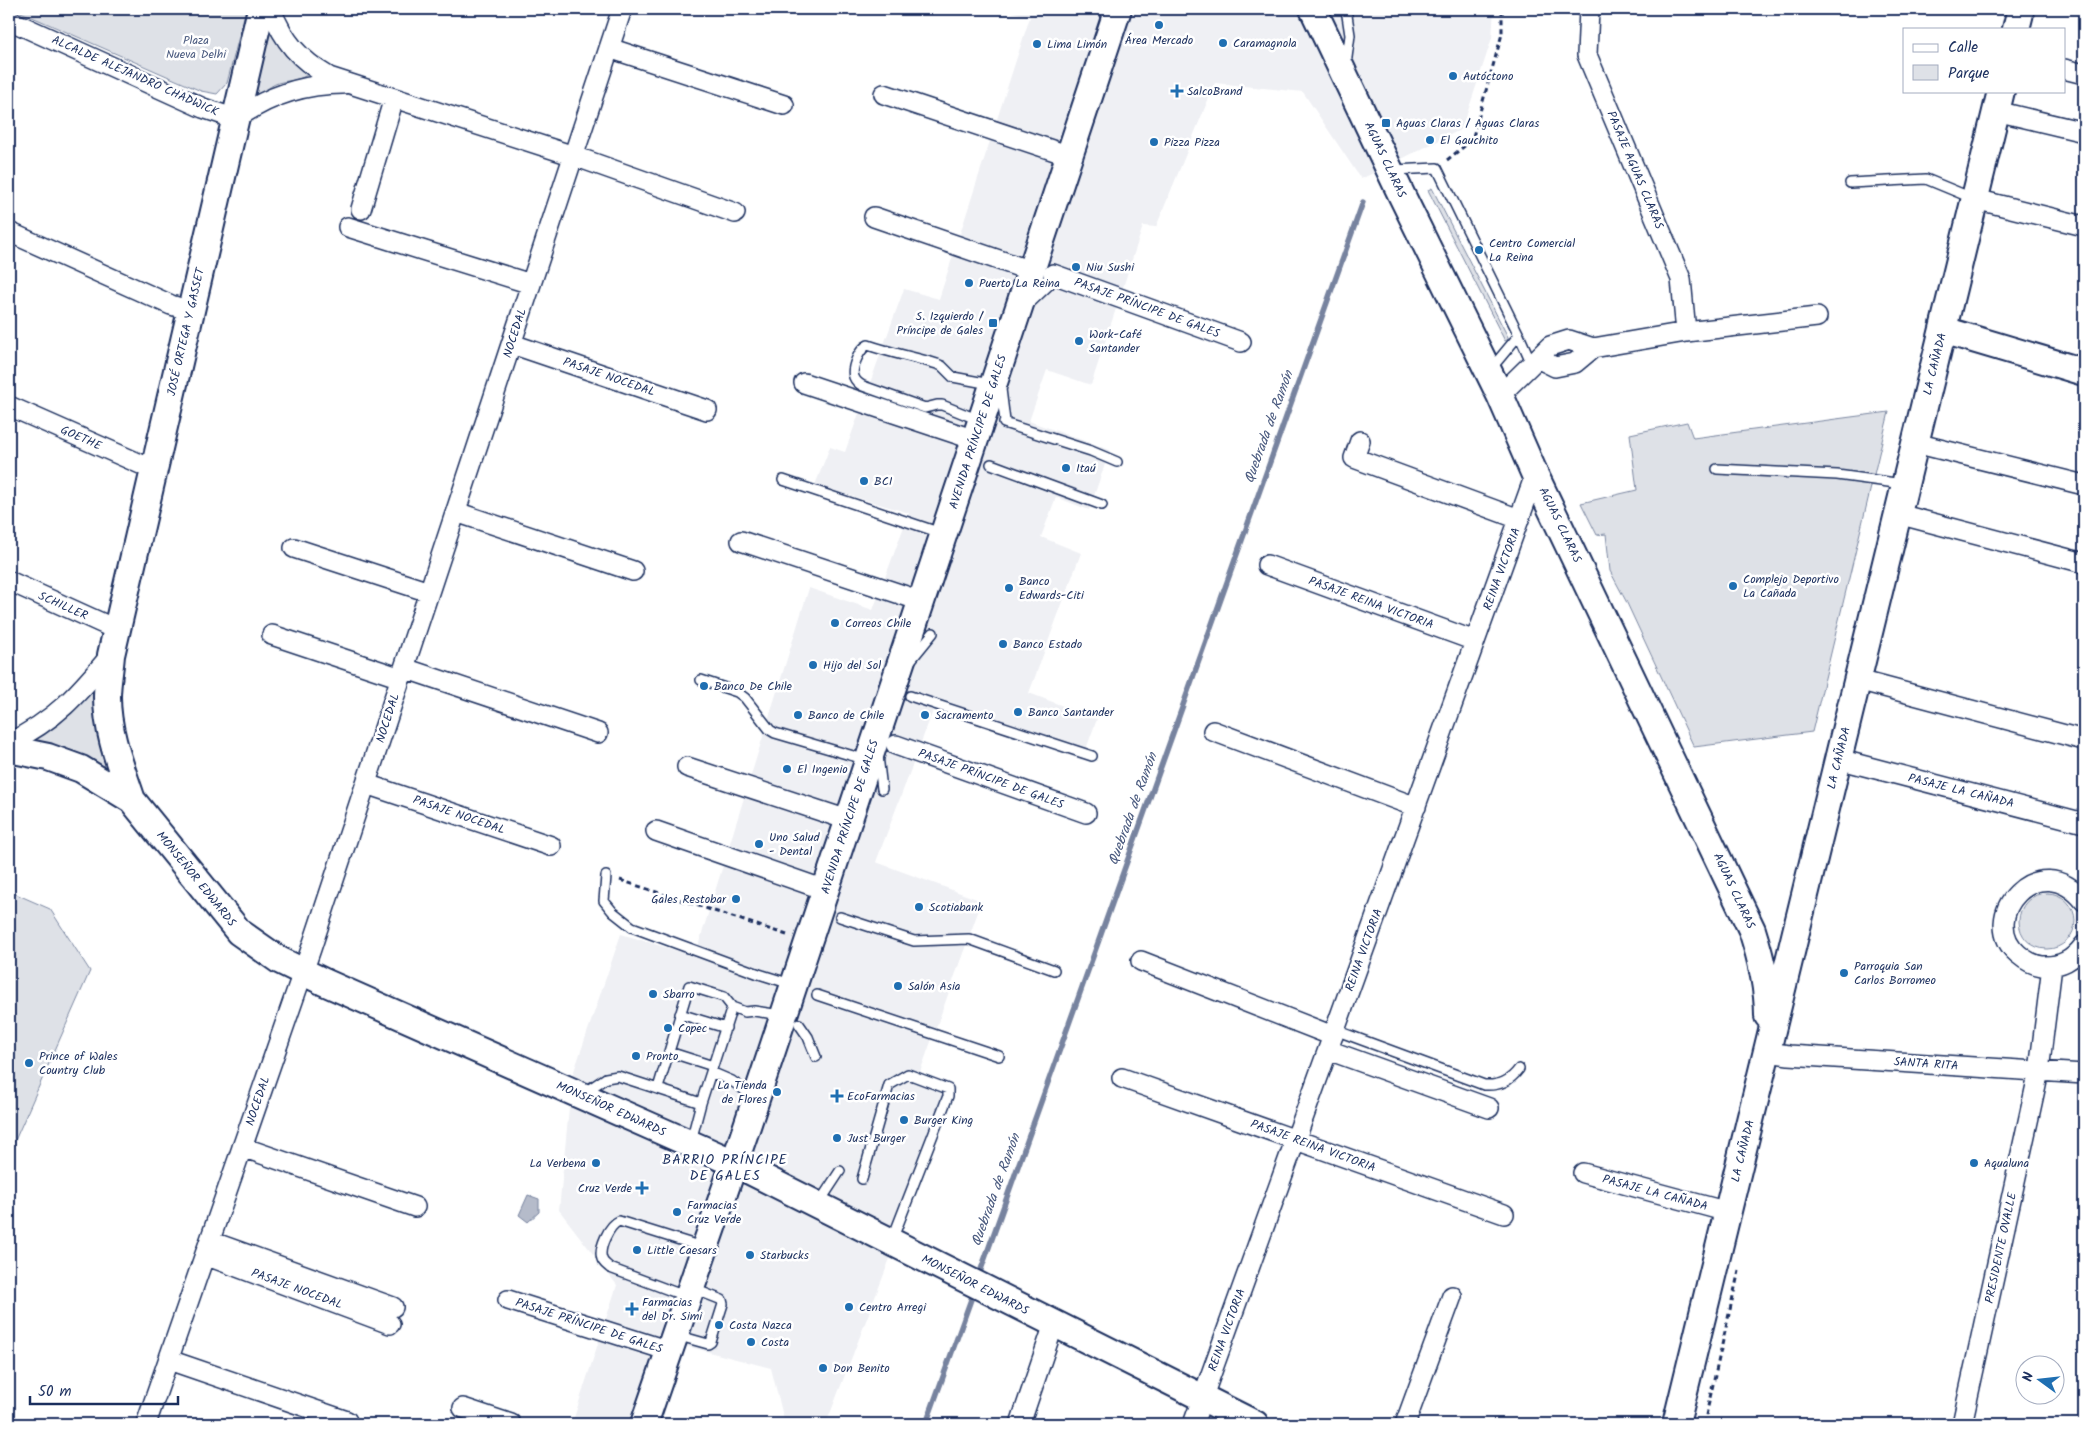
<svg xmlns="http://www.w3.org/2000/svg" width="2093" height="1433" font-family="Kalam,sans-serif">
	<style>
		.built { fill: #eff0f4 }
		.green { fill: #dee1e7; stroke: #7c88a2 }
		.water { fill: #b5bbca; stroke: #77839f }
		.lines { fill: none; stroke-linecap: round; stroke-linejoin: round }
		.stream { stroke: #77839f; stroke-width: 5.5 }
		.lane-casing { stroke: #1b2f5e; stroke-width: 12 }
		.street-casing { stroke: #1b2f5e; stroke-width: 22 }
		.secondary-casing { stroke: #1b2f5e; stroke-width: 30 }
		.path { stroke: #1b2f5e; stroke-width: 3; stroke-dasharray: 5 4; stroke-linecap: butt }
		.lane { stroke: #fff; stroke-width: 9 }
		.street { stroke: #fff; stroke-width: 19 }
		.secondary { stroke: #fff; stroke-width: 26 }
		.poi-dot { fill: #1f6fb2; stroke: #fff; stroke-width: 2 }
		.labels { text-anchor: middle; dominant-baseline: central; stroke-width: 5; stroke-linejoin: round; paint-order: stroke }
		.park-label { font-size: 12px; fill: #4c5c80; stroke: #fff }
		.poi-label { font-size: 12px; fill: #1b2f5e; stroke: #fff; text-anchor: start }
		.street-label { font-size: 12px; fill: #1b2f5e; stroke: #fff }
		.water-label { font-size: 14px; font-style: italic; fill: #49597e; stroke: #fff }
		.neighbourhood-label { font-size: 14px; letter-spacing: 1px; fill: #1b2f5e; stroke: #fff }
	</style>
	<rect width="100%" height="100%" fill="#fff"/>
	<filter id="ink" filterUnits="userSpaceOnUse"><feTurbulence type="fractalNoise" baseFrequency=".02" numOctaves="2"/><feDisplacementMap in="SourceGraphic" scale="10" xChannelSelector="R" yChannelSelector="G"/><feConvolveMatrix kernelMatrix="1 2 1 2 8 2 1 2 1" color-interpolation-filters="sRGB"/></filter>
	<g filter="url(#ink)">
		<!-- built -->
		<path class="built" d="M1002,9H1494L1492,38L1462,129L1361,179L1303,92L1215,83L1156,227L1143,226L1091,385L1047,370L1029,421L1110,450L1089,510L1056,497L1041,537L1081,553L1029,693L1097,719L1082,760L934,708L876,862L982,901L920,1072L956,1088L826,1424H785L771,1368L666,1341L638,1424H572L617,1285L559,1210L572,1077L621,934L695,956L809,588L873,610L909,513L815,485L830,447L845,452L904,289L939,299L1030,17Z"/>
		<!-- green -->
		<path class="green" d="M14,9H246L227,83L217,94L201,91Z
			M266,27L285,54L305,69L309,73C301,81 288,80 278,83C268,86 260,97 249,98Z
			M1432,188L1509,339L1505,341L1428,190Z
			M1889,412L1812,732L1694,747L1626,601L1610,571L1606,534L1597,535L1581,503L1637,490L1630,434L1687,422L1693,438Z
			M102,673L115,780L24,746C61,724 79,709 102,673Z
			M9,891L50,909L90,971L9,1154Z
			M2019 921a28 28 0 1 1 56 0a28 28 0 1 1-56 0Z"/>
		<!-- water -->
		<path class="water" d="M528,1195L539,1199V1212L528,1222L519,1215Z"/>
		<g class="lines">
			<!-- stream -->
			<path class="stream" d="M978,1278L1363,202
				M926,1424L974,1291"/>
			<defs>
				<path id="lane" d="M1346,9L1350,35L1346,65
					M1394,170L1437,168L1519,335L1490,370
					M1850,183L1926,179L1972,198
					M1029,304L1049,285
					M1519,335L1532,364
					M1001,389L1005,421
					M979,420L942,405H937L925,408L863,386C859,384 856,382 854,377C851,368 859,349 868,345C891,353 914,357 937,364L942,366L953,377L990,384
					M1004,423L1091,451L1117,462
					M991,464L1102,505
					M1717,469L1837,475L1903,484
					M783,480L941,533
					M911,660L933,633
					M701,680L737,692L745,698L770,730L775,733L867,760
					M910,696L1092,756
					M878,756L882,789
					M606,876L604,901L613,912L632,927L759,974L791,984
					M840,917L914,941L969,939L1054,970
					M817,995L999,1056
					M680,1014L726,1028
					M799,1024L808,1037L816,1057
					M1335,1030L1484,1085C1500,1086 1510,1081 1519,1069
					M669,1052L713,1066
					M711,1072L732,1081L754,1097
					M658,1088L689,986L724,997L732,1007L745,1012L754,1011L781,1015
					M585,1092L606,1078L618,1076L701,1103
					M691,1141L701,1103L732,1007
					M862,1179L889,1085L908,1074L948,1089V1096L892,1240
					M819,1203L840,1171
					M685,1296L610,1268C607,1265 603,1263 602,1259C598,1249 609,1225 619,1221L702,1247
					M676,1335L708,1344L711,1342L723,1304L722,1300L694,1289"/>
				<path id="street" d="M271,9C284,42 299,59 329,77L574,156L735,213
					M9,20L203,108L236,119C269,95 303,84 343,84
					M609,48L784,105
					M2064,69L2084,74
					M884,94L1070,156
					M1996,111L2084,132
					M1975,199L2084,226
					M361,209L394,98
					M874,217L1031,271
					M348,227L531,284
					M9,232L171,305L191,311
					M1053,274L1241,342
					M1686,332L1817,317
					M512,344L707,410
					M1539,359L1555,367L1575,363L1593,348L1686,332L1681,279L1587,55L1589,9
					M804,383L975,440
					M1500,395L1550,346L1569,340L1593,348
					M9,406L154,470
					M1360,441L1354,458L1519,519
					M1915,443L2084,485
					M456,512L633,571
					M1898,514L2084,563
					M741,541L921,601
					M294,548L429,592
					M1267,565L1475,641
					M9,581L117,630
					M272,635L401,678
					M404,668L598,733
					M1858,680L2084,740
					M1213,731L1416,807
					M9,743C57,719 77,695 111,655
					M896,745L1086,813
					M1838,759L2084,823
					M687,767L848,820
					M366,784L551,846
					M656,831L825,890
					M2084,901C2038,845 1976,918 2018,954C2025,960 2033,965 2042,966C2061,967 2073,960 2084,945
					M1141,961L1333,1036
					M1328,1050L1489,1108
					M1768,1052L1789,1055L2084,1074
					M1122,1078L1504,1214
					M242,1147L415,1207
					M1583,1173L1728,1212
					M210,1241L393,1307
					M205,1255L390,1324
					M508,1300L669,1351
					M169,1360L347,1421
					M463,1408L511,1424
					M146,1424L311,949L622,9
					M1020,1424L1054,1324
					M1193,1424L1535,475
					M1405,1424L1452,1296
					M1962,1424L2039,1071L2052,966"/>
				<path id="secondary" d="M1313,9L1402,196L1500,395L1535,475L1752,930C1761,958 1768,986 1768,1016
					M2016,29L2021,9
					M1943,330L2084,372
					M9,749L48,757L81,769L132,800L239,932L279,960L324,982L734,1163L1255,1424
					M132,800C121,767 107,733 107,697C107,683 110,669 111,655L261,9
					M644,1424L746,1129L1118,9
					M1676,1424L2001,91"/>
			</defs>
			<!-- lane casing -->
			<use href="#lane" class="lane-casing"/>
			<!-- street casing -->
			<use href="#street" class="street-casing"/>
			<!-- secondary casing -->
			<use href="#secondary" class="secondary-casing"/>
			<!-- path -->
			<path class="path" d="M1447,160L1472,140L1502,34V9
				M620,880L787,935
				M1704,1424L1739,1270"/>
			<!-- lane -->
			<use href="#lane" class="lane"/>
			<!-- street -->
			<use href="#street" class="street"/>
			<!-- secondary -->
			<use href="#secondary" class="secondary"/>
		</g>
	</g>
	<!-- markers -->
	<g class="poi-dot">
		<circle cx="1159" cy="25" r="5"/>
		<circle cx="1223" cy="43" r="5"/>
		<circle cx="1037" cy="44" r="5"/>
		<circle cx="1453" cy="76" r="5"/>
		<path d="M1174.5 83.5h5v5h5v5h-5v5h-5v-5h-5v-5h5z"/>
		<rect x="1381" y="118" width="10" height="10" rx="2.5"/>
		<circle cx="1430" cy="140" r="5"/>
		<circle cx="1154" cy="142" r="5"/>
		<circle cx="1479" cy="250" r="5"/>
		<circle cx="1076" cy="267" r="5"/>
		<circle cx="969" cy="283" r="5"/>
		<rect x="988" y="318" width="10" height="10" rx="2.5"/>
		<circle cx="1079" cy="341" r="5"/>
		<circle cx="1066" cy="468" r="5"/>
		<circle cx="864" cy="481" r="5"/>
		<circle cx="1733" cy="586" r="5"/>
		<circle cx="1009" cy="588" r="5"/>
		<circle cx="835" cy="623" r="5"/>
		<circle cx="1003" cy="644" r="5"/>
		<circle cx="813" cy="665" r="5"/>
		<circle cx="704" cy="686" r="5"/>
		<circle cx="1018" cy="712" r="5"/>
		<circle cx="798" cy="715" r="5"/>
		<circle cx="925" cy="715" r="5"/>
		<circle cx="787" cy="769" r="5"/>
		<circle cx="759" cy="844" r="5"/>
		<circle cx="736" cy="899" r="5"/>
		<circle cx="919" cy="907" r="5"/>
		<circle cx="1844" cy="973" r="5"/>
		<circle cx="898" cy="986" r="5"/>
		<circle cx="653" cy="994" r="5"/>
		<circle cx="668" cy="1028" r="5"/>
		<circle cx="636" cy="1056" r="5"/>
		<circle cx="29" cy="1063" r="5"/>
		<circle cx="777" cy="1092" r="5"/>
		<path d="M834.5 1088.5h5v5h5v5h-5v5h-5v-5h-5v-5h5z"/>
		<circle cx="904" cy="1120" r="5"/>
		<circle cx="837" cy="1138" r="5"/>
		<circle cx="596" cy="1163" r="5"/>
		<circle cx="1974" cy="1163" r="5"/>
		<path d="M639.5 1180.5h5v5h5v5h-5v5h-5v-5h-5v-5h5z"/>
		<circle cx="677" cy="1212" r="5"/>
		<circle cx="637" cy="1250" r="5"/>
		<circle cx="750" cy="1255" r="5"/>
		<circle cx="849" cy="1307" r="5"/>
		<path d="M629.5 1301.5h5v5h5v5h-5v5h-5v-5h-5v-5h5z"/>
		<circle cx="719" cy="1325" r="5"/>
		<circle cx="751" cy="1342" r="5"/>
		<circle cx="823" cy="1368" r="5"/>
	</g>
	<g class="labels">
		<!-- park labels -->
		<g class="park-label">
			<text x="196" y="40">Plaza<tspan x="196" dy="14">Nueva Delhi</tspan></text>
		</g>
		<!-- poi labels -->
		<g class="poi-label">
			<text x="1159" y="40" text-anchor="middle">Área Mercado</text>
			<text x="1233" y="43">Caramagnola</text>
			<text x="1047" y="44">Lima Limón</text>
			<text x="1463" y="76">Autóctono</text>
			<text x="1187" y="91">SalcoBrand</text>
			<text x="1396" y="123">Aguas Claras / Aguas Claras</text>
			<text x="1440" y="140">El Gauchito</text>
			<text x="1164" y="142">Pizza Pizza</text>
			<text x="1489" y="243">Centro Comercial<tspan x="1489" dy="14">La Reina</tspan></text>
			<text x="1086" y="267">Niu Sushi</text>
			<text x="979" y="283">Puerto La Reina</text>
			<text x="983" y="316" text-anchor="end">S. Izquierdo /<tspan x="983" dy="14">Príncipe de Gales</tspan></text>
			<text x="1089" y="334">Work-Café<tspan x="1089" dy="14">Santander</tspan></text>
			<text x="1076" y="468">Itaú</text>
			<text x="874" y="481">BCI</text>
			<text x="1743" y="579">Complejo Deportivo<tspan x="1743" dy="14">La Cañada</tspan></text>
			<text x="1019" y="581">Banco<tspan x="1019" dy="14">Edwards-Citi</tspan></text>
			<text x="845" y="623">Correos Chile</text>
			<text x="1013" y="644">Banco Estado</text>
			<text x="823" y="665">Hijo del Sol</text>
			<text x="714" y="686">Banco De Chile</text>
			<text x="1028" y="712">Banco Santander</text>
			<text x="808" y="715">Banco de Chile</text>
			<text x="935" y="715">Sacramento</text>
			<text x="797" y="769">El Ingenio</text>
			<text x="769" y="837">Uno Salud<tspan x="769" dy="14">- Dental</tspan></text>
			<text x="726" y="899" text-anchor="end">Gales Restobar</text>
			<text x="929" y="907">Scotiabank</text>
			<text x="1854" y="966">Parroquia San<tspan x="1854" dy="14">Carlos Borromeo</tspan></text>
			<text x="908" y="986">Salón Asia</text>
			<text x="663" y="994">Sbarro</text>
			<text x="678" y="1028">Copec</text>
			<text x="39" y="1056">Prince of Wales<tspan x="39" dy="14">Country Club</tspan></text>
			<text x="646" y="1056">Pronto</text>
			<text x="767" y="1085" text-anchor="end">La Tienda<tspan x="767" dy="14">de Flores</tspan></text>
			<text x="847" y="1096">EcoFarmacias</text>
			<text x="914" y="1120">Burger King</text>
			<text x="847" y="1138">Just Burger</text>
			<text x="586" y="1163" text-anchor="end">La Verbena</text>
			<text x="1984" y="1163">Aqualuna</text>
			<text x="632" y="1188" text-anchor="end">Cruz Verde</text>
			<text x="687" y="1205">Farmacias<tspan x="687" dy="14">Cruz Verde</tspan></text>
			<text x="647" y="1250">Little Caesars</text>
			<text x="760" y="1255">Starbucks</text>
			<text x="642" y="1302">Farmacias<tspan x="642" dy="14">del Dr. Simi</tspan></text>
			<text x="859" y="1307">Centro Arregi</text>
			<text x="729" y="1325">Costa Nazca</text>
			<text x="761" y="1342">Costa</text>
			<text x="833" y="1368">Don Benito</text>
		</g>
		<!-- street labels -->
		<g class="street-label">
			<text transform="translate(135 76) rotate(24)">ALCALDE ALEJANDRO CHADWICK</text>
			<text transform="translate(1385 160) rotate(65)">AGUAS CLARAS</text>
			<text transform="translate(1635 170) rotate(67)">PASAJE AGUAS CLARAS</text>
			<text transform="translate(1147 308) rotate(20)">PASAJE PRÍNCIPE DE GALES</text>
			<text transform="translate(186 332) rotate(-77)">JOSÉ ORTEGA Y GASSET</text>
			<text transform="translate(515 333) rotate(-72)">NOCEDAL</text>
			<text transform="translate(1935 364) rotate(-76)">LA CAÑADA</text>
			<text transform="translate(609 377) rotate(19)">PASAJE NOCEDAL</text>
			<text transform="translate(978 432) rotate(-72)">AVENIDA PRÍNCIPE DE GALES</text>
			<text transform="translate(81 438) rotate(24)">GOETHE</text>
			<text transform="translate(1560 525) rotate(64)">AGUAS CLARAS</text>
			<text transform="translate(1502 569) rotate(-70)">REINA VICTORIA</text>
			<text transform="translate(1371 603) rotate(20)">PASAJE REINA VICTORIA</text>
			<text transform="translate(63 606) rotate(24)">SCHILLER</text>
			<text transform="translate(388 718) rotate(-72)">NOCEDAL</text>
			<text transform="translate(1839 758) rotate(-76)">LA CAÑADA</text>
			<text transform="translate(991 779) rotate(20)">PASAJE PRÍNCIPE DE GALES</text>
			<text transform="translate(1961 791) rotate(14)">PASAJE LA CAÑADA</text>
			<text transform="translate(459 815) rotate(19)">PASAJE NOCEDAL</text>
			<text transform="translate(850 817) rotate(-72)">AVENIDA PRÍNCIPE DE GALES</text>
			<text transform="translate(196 879) rotate(51)">MONSEÑOR EDWARDS</text>
			<text transform="translate(1734 891) rotate(65)">AGUAS CLARAS</text>
			<text transform="translate(1364 950) rotate(-70)">REINA VICTORIA</text>
			<text transform="translate(1926 1064) rotate(4)">SANTA RITA</text>
			<text transform="translate(258 1101) rotate(-71)">NOCEDAL</text>
			<text transform="translate(611 1109) rotate(24)">MONSEÑOR EDWARDS</text>
			<text transform="translate(1313 1146) rotate(20)">PASAJE REINA VICTORIA</text>
			<text transform="translate(1743 1151) rotate(-76)">LA CAÑADA</text>
			<text transform="translate(1655 1193) rotate(15)">PASAJE LA CAÑADA</text>
			<text transform="translate(2001 1248) rotate(-78)">PRESIDENTE OVALLE</text>
			<text transform="translate(975 1285) rotate(27)">MONSEÑOR EDWARDS</text>
			<text transform="translate(297 1289) rotate(20)">PASAJE NOCEDAL</text>
			<text transform="translate(589 1326) rotate(18)">PASAJE PRÍNCIPE DE GALES</text>
			<text transform="translate(1227 1330) rotate(-70)">REINA VICTORIA</text>
		</g>
		<!-- water labels -->
		<g class="water-label">
			<text transform="translate(1269 427) rotate(-70)">Quebrada de Ramón</text>
			<text transform="translate(1133 809) rotate(-70)">Quebrada de Ramón</text>
			<text transform="translate(996 1190) rotate(-70)">Quebrada de Ramón</text>
		</g>
		<!-- neighbourhood labels -->
		<g class="neighbourhood-label">
			<text x="725" y="1160">BARRIO PRÍNCIPE<tspan x="725" dy="16">DE GALES</tspan></text>
		</g>
	</g>
	<!-- margin -->
	<rect width="2093" height="1433" fill="none" stroke="#fff" stroke-width="30"/>
	<rect x="15" y="15" width="2063" height="1403" fill="none" stroke="#1b2f5e" stroke-width="2" filter="url(#ink)"/>
	<!-- legend -->
	<rect x="1903" y="28" width="162" height="65" fill="#ffffff" stroke="#a4acbf"/>
	<rect x="1913" y="44" width="25" height="8" fill="#ffffff" stroke="#a4acbf"/>
	<text x="1948" y="52" font-size="15" fill="#1b2f5e">Calle</text>
	<rect x="1913" y="65" width="25" height="15" fill="#dee1e7" stroke="#a4acbf"/>
	<text x="1948" y="78" font-size="15" fill="#1b2f5e">Parque</text>
	<!-- north arrow -->
	<g transform="translate(2040 1380) rotate(285)"><circle r="24" fill="#ffffff" stroke="#a4acbf"/>
	<path d="M0-4L9 19L0 12L-9 19Z" fill="#1f6fb2"/>
	<text y="-8" font-size="14" font-weight="bold" text-anchor="middle" fill="#1b2f5e">N</text>
	</g>
	<!-- scale -->
	<path d="M30 1396v8h148v-8" fill="none" stroke="#1b2f5e" stroke-width="2.5"/>
	<text x="38" y="1396" font-size="15" fill="#1b2f5e" stroke="#ffffff" stroke-width="4" paint-order="stroke">50 m</text>
</svg>
